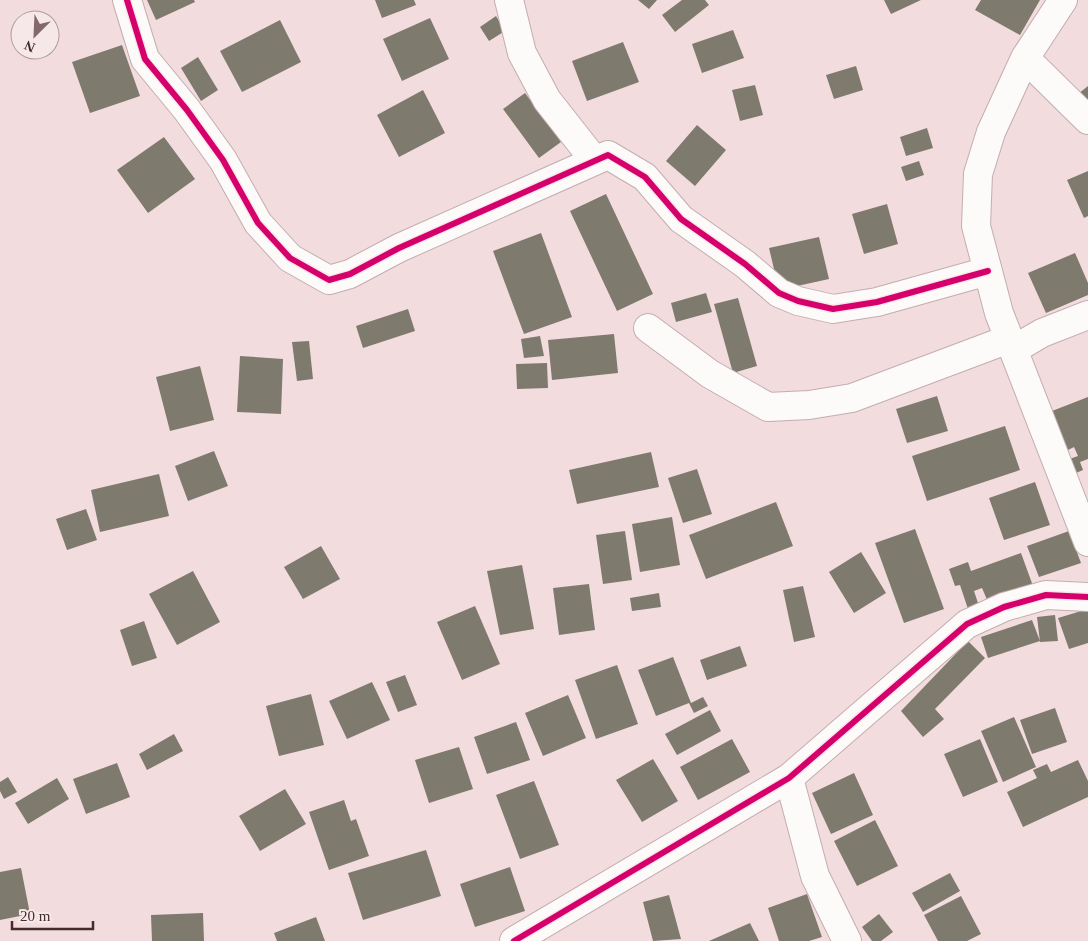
<svg xmlns="http://www.w3.org/2000/svg" width="1088" height="941" font-family="'Times New Roman',serif">
	<style>
		.building { fill: #7e7a6e }
		.lines { fill: none; stroke-linecap: round; stroke-linejoin: round }
		.minor-casing { stroke: #c3adaf; stroke-width: 30 }
		.minor { stroke: #fdfafa; stroke-width: 28 }
		.cycleway-casing { stroke: #f6e8e9; stroke-width: 9 }
		.cycleway { stroke: #d6006c; stroke-width: 6 }
	</style>
	<rect width="100%" height="100%" fill="#f3dcde"/>
	<!-- building -->
	<path class="building" d="M147,0H194L195,2L156,20Z
		M375,0H414L416,5L382,18Z
		M638,0H657L649,9Z
		M682,0H705L709,5L675,32L662,15Z
		M884,0H921L891,14Z
		M981,0H1040L1020,35L975,10Z
		M496,16L505,31L489,41L480,27Z
		M430,18L449,59L402,81L383,39Z
		M280,20L301,62L242,92L220,51Z
		M733,30L744,58L702,73L692,44Z
		M623,42L639,82L587,101L572,61Z
		M122,45L140,96L90,113L72,62Z
		M198,57L218,90L201,101L181,68Z
		M856,66L863,90L834,99L826,75Z
		M755,85L763,115L740,121L732,90Z
		M1088,86V106L1078,94Z
		M423,90L445,133L399,157L377,115Z
		M525,93L561,142L539,158L503,109Z
		M697,125L726,150L695,186L666,161Z
		M927,128L933,148L906,156L900,137Z
		M164,137L195,179L148,213L117,170Z
		M919,161L924,175L906,181L901,167Z
		M1088,171V216L1084,218L1067,180Z
		M606,194L653,294L617,311L570,211Z
		M887,204L898,244L864,254L852,214Z
		M541,233L572,317L524,334L493,251Z
		M819,237L829,279L779,290L769,248Z
		M1075,253L1088,283V295L1046,313L1028,273Z
		M706,293L712,312L676,322L671,303Z
		M738,298L757,366L733,373L714,304Z
		M408,309L415,331L363,348L356,326Z
		M614,334L618,373L552,380L548,340Z
		M540,336L544,356L524,358L521,339Z
		M309,341L313,379L297,381L292,342Z
		M240,356L283,359L281,414L237,412Z
		M547,363L548,388L517,389L516,364Z
		M200,366L214,420L170,431L156,377Z
		M937,396L948,431L907,443L896,409Z
		M1088,397V459L1080,462L1083,470L1069,476L1064,461L1078,456L1074,447L1068,450L1052,411Z
		M1005,426L1020,470L927,501L912,456Z
		M214,451L228,486L188,501L175,466Z
		M651,452L659,487L577,504L569,470Z
		M697,469L712,514L683,523L668,478Z
		M159,474L169,516L100,532L91,490Z
		M1035,482L1050,525L1004,540L989,498Z
		M776,502L793,546L706,579L689,535Z
		M86,509L97,540L67,550L56,519Z
		M672,517L680,565L640,572L632,524Z
		M915,529L944,609L904,623L875,543Z
		M625,531L632,580L603,584L596,535Z
		M1069,531L1081,563L1039,577L1027,546Z
		M321,546L340,579L303,599L284,567Z
		M861,552L886,593L854,613L829,572Z
		M1021,553L1033,586L988,602L982,588L974,591L979,606L968,609L960,585L955,586L949,569L968,562L971,571Z
		M522,565L534,629L500,635L487,571Z
		M193,571L220,622L177,645L149,594Z
		M589,584L595,630L559,635L553,588Z
		M803,586L815,637L794,642L783,590Z
		M659,593L661,607L632,611L630,598Z
		M475,606L500,664L462,680L437,622Z
		M1088,609V643L1069,649L1058,618Z
		M1055,615L1058,641L1040,642L1037,617Z
		M1032,620L1040,641L988,658L981,637Z
		M144,621L157,658L132,666L120,630Z
		M968,641L985,658L935,709L944,719L923,737L901,711Z
		M740,646L747,666L707,680L700,660Z
		M673,657L691,703L703,697L708,706L694,713L689,703L656,716L638,670Z
		M617,665L638,724L596,739L575,680Z
		M405,675L417,705L398,712L386,682Z
		M372,682L390,720L347,739L329,701Z
		M311,694L324,745L279,756L266,706Z
		M568,695L586,738L543,756L525,713Z
		M1055,708L1067,742L1032,754L1020,720Z
		M710,710L721,731L677,755L665,734Z
		M1014,717L1036,767L1003,782L981,731Z
		M516,722L530,760L487,774L474,737Z
		M174,734L183,751L147,770L139,754Z
		M732,739L750,772L698,800L680,767Z
		M980,739L998,782L963,797L944,754Z
		M459,747L473,789L429,803L415,760Z
		M653,759L678,801L642,822L616,780Z
		M1078,760L1088,781V797L1023,827L1007,792L1037,778L1033,770L1047,764L1051,772Z
		M117,763L130,797L86,814L73,779Z
		M854,773L873,815L831,834L812,793Z
		M8,777L17,792L4,799L0,791V782Z
		M57,778L69,799L28,824L15,803Z
		M534,781L559,845L520,859L496,795Z
		M285,789L306,824L260,851L239,816Z
		M344,800L351,821L356,819L369,856L329,870L309,812Z
		M875,820L898,866L857,886L834,841Z
		M426,850L441,896L363,920L348,873Z
		M510,867L525,911L475,927L460,884Z
		M21,868L30,914L0,920V872Z
		M950,873L960,891L923,912L912,893Z
		M807,894L822,937L809,941H779L768,908Z
		M669,895L681,939L653,941L643,902Z
		M961,896L981,934L967,941H938L924,915Z
		M203,913L204,941H152L151,915Z
		M879,914L893,932L881,941H872L862,927Z
		M316,917L325,941H277L274,933Z
		M750,923L759,941H709Z"/>
	<g class="lines">
		<defs>
			<path id="minor" d="M127,0L145,59L187,110L223,160L258,223L290,258L329,280L350,274L399,248L608,155L645,177L681,219L745,264L779,293L798,301L833,309L877,302L988,271
				M509,0L522,53L547,100L595,161
				M1063,0L1025,58L991,132L978,174L976,226L999,313L1088,542
				M1025,58L1088,120
				M648,328L710,374L768,407L809,405L852,398L1009,339
				M1013,350L1042,333L1088,315
				M789,778L815,876L847,941
				M514,941L789,778L967,624L1004,607L1046,595L1088,597"/>
		</defs>
		<!-- minor casing -->
		<use href="#minor" class="minor-casing"/>
		<!-- minor -->
		<use href="#minor" class="minor"/>
		<defs>
			<path id="cycleway" d="M127,0L145,59L187,110L223,160L258,223L290,258L329,280L350,274L399,248L608,155L645,177L681,219L745,264L779,293L798,301L833,309L877,302L988,271
				M514,941L789,778L967,624L1004,607L1046,595L1088,597"/>
		</defs>
		<!-- cycleway casing -->
		<use href="#cycleway" class="cycleway-casing"/>
		<!-- cycleway -->
		<use href="#cycleway" class="cycleway"/>
	</g>
	<!-- north arrow -->
	<g transform="translate(35 35) rotate(204)"><circle r="24" fill="#f6e8e9" stroke="#af9c9e"/>
	<path d="M0-4L9 19L0 12L-9 19Z" fill="#82696b"/>
	<text y="-8" font-size="14" font-weight="bold" text-anchor="middle" fill="#452b2d">N</text>
	</g>
	<!-- scale -->
	<path d="M12 921v8h81v-8" fill="none" stroke="#452b2d" stroke-width="2.5"/>
	<text x="20" y="921" font-size="15" fill="#452b2d" stroke="#f6e8e9" stroke-width="4" paint-order="stroke">20 m</text>
</svg>
